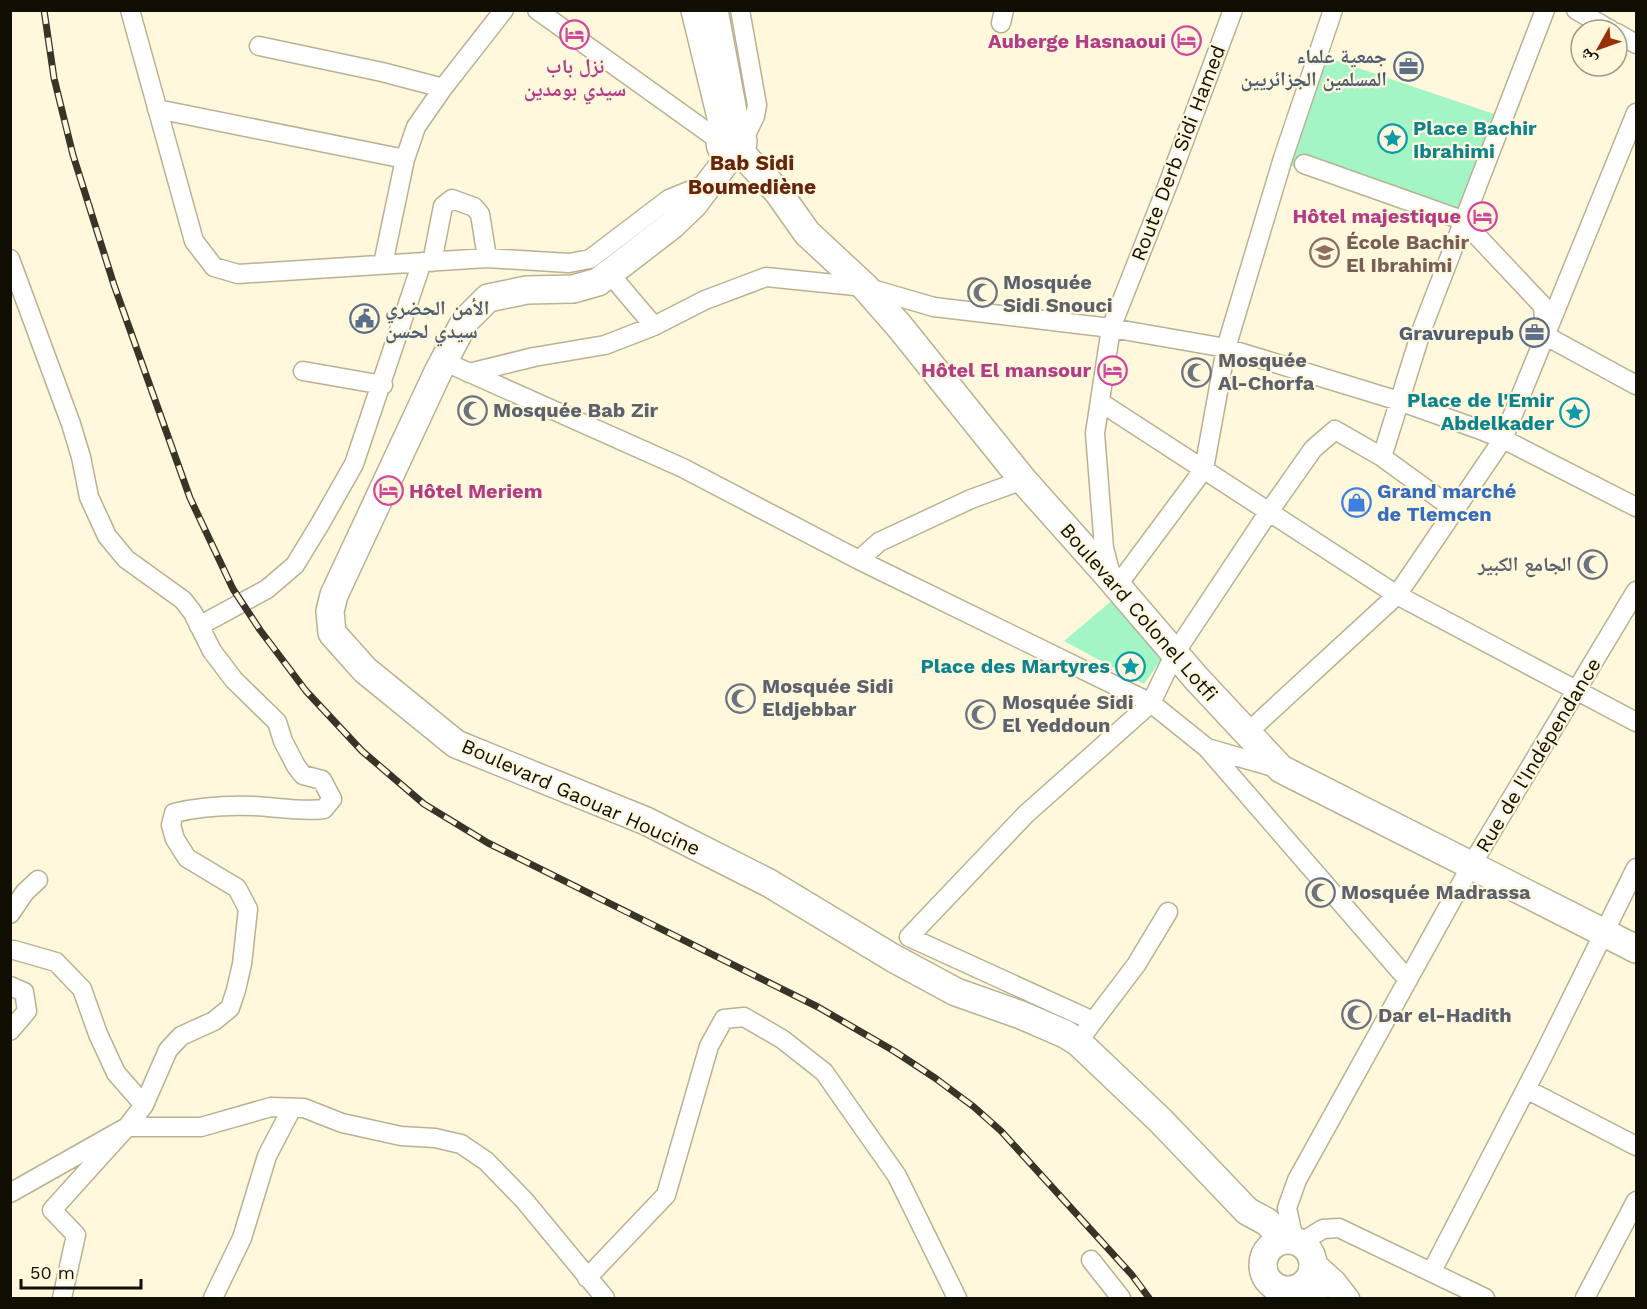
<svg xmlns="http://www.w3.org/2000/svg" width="1647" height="1309" font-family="'Work Sans','Noto Naskh Arabic',sans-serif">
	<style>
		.green { fill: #a3f5c5 }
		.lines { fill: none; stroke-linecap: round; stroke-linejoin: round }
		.minor-casing { stroke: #bab192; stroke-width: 21 }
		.primary-casing { stroke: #bab192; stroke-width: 30 }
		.minor { stroke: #fff; stroke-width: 18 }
		.primary { stroke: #fff; stroke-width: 27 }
		.rail-casing { stroke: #383528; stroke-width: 7 }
		.rail { stroke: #fff8dd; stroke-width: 4.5; stroke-dasharray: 14; stroke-linecap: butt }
		.labels { text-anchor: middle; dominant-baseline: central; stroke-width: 4.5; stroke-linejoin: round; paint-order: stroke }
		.hotel-label { font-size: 20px; font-weight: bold; fill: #b23c85; stroke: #fff8dd; text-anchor: end }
		.service-label { font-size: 20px; font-weight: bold; fill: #4e5e75; stroke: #fff8dd; text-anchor: end }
		.culture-label { font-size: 20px; font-weight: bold; fill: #0d838f; stroke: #fff8dd; text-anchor: end }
		.street-label { font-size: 20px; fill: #110e04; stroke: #fff8dd }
		.education-label { font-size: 20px; font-weight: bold; fill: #785e54; stroke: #fff8dd; text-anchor: start }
		.worship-label { font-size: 20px; font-weight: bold; fill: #5b616d; stroke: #fff8dd; text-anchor: start }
		.shop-label { font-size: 20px; font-weight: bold; fill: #366cbe; stroke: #fff8dd; text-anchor: start }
		.neighbourhood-label { font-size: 21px; font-weight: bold; fill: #66250d; stroke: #fff8dd }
	</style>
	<rect width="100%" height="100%" fill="#fff8dd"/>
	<!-- green -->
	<path class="green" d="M1320,55L1497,115L1459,225L1283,163Z
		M1115,598L1165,654L1144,684L1064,641Z"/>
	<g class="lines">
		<defs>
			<path id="minor" d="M130,10L194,241L214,267L238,274L487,258L569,263L590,259L669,199L708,183
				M537,10L720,141
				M740,10L757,105L755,116L743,141
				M1576,10L1611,30
				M1001,23L1004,10
				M1617,33L1636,44
				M259,46L382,72L443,88
				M157,109L405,159
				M1304,164L1462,220L1543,306L1545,332
				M10,259L71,424L81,457L89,497L107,536L126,559L183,600L193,613L212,651L234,680L277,722L283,741L296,766L303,775L322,780L332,799L324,809C301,812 277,807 254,806C228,805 198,807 174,813L171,825L175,839L187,858L237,888L248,909L242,964L236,990L230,1008L214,1021L181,1036L168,1050L144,1105L127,1127L52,1210L76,1235L62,1298
				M432,262L443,206L452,199L474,207L480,214L487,258
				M383,264L405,159L416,127L443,88L504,10
				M609,273L654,326
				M1546,336L1636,385
				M443,361L683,468L859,560L1151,703L1207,748L1280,769
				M303,371L383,385
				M469,373L534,357L605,345L654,326L705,300L766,277L865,287L934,307L1111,328L1226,348L1399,401L1478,429L1503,439L1636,507
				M1100,402L1397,595L1636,722
				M1382,457L1422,329L1545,10
				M859,560L879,542L971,499L1023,480
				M1111,575L1104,548L1095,433L1111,328L1168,184L1233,10
				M1117,586L1204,469L1226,348L1283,158L1333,10
				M199,626L267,589L295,565L320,524L354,464L422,262
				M1247,733L1397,595L1503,439L1636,113
				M1207,748L1408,980
				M10,914L25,892L38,880
				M14,950L56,962L82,989L98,1034L116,1073L144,1105
				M10,986L24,992L27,1011L10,1031
				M1093,1021L909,937L1026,814L1151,703L1175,653L1268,513L1313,449L1335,430L1382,457L1455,510
				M1086,1031L1136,965L1168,912
				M1526,1089L1636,1146
				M10,1193L127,1127H201L271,1107L304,1108L342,1123L401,1136L435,1138L461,1144L486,1161L524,1200L605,1298
				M1294,1240L1287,1208L1297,1180L1472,864L1636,591
				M1311,1254L1310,1237L1323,1229L1339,1228L1485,1298
				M1091,1260L1121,1298
				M1314,1265L1316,1262L1336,1280L1350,1298
				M1432,1271L1542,1058L1636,868
				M587,1278L666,1195L709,1046L724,1019L744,1017L782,1039L824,1072L897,1176L957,1298
				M213,1298L242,1238L267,1156L292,1108
				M1311,1298C1321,1284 1332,1286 1347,1294
				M1585,1298L1636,1201"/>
			<path id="primary" d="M695,10L725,134C718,141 719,148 726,154L735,155L742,149L743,141L737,133L714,10
				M740,152L778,192L807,233L865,287L900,327L1023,480L1105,572L1196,678L1281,769L1636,949
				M731,155L693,205L672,225L598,282L573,289L527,290L488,298L465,321L438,372L334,595L330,611L332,633L365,670L456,744L646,821L769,883L893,958L956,992L1021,1015L1065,1034L1078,1042L1161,1121L1247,1211L1267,1222L1286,1240
				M1263 1265a25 25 0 1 1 50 0a25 25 0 1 1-50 0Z"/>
		</defs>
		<!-- minor casing -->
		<use href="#minor" class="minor-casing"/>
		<!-- primary casing -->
		<use href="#primary" class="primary-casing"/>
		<!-- minor -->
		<use href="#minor" class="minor"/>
		<!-- primary -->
		<use href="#primary" class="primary"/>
		<defs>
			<path id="rail" d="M44,10L54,78L73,155L114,285L190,498L233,589L260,630L306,691L362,751L424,804L488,843L818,1007L894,1051L935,1078L974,1107L1001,1131L1132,1275L1149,1298"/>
		</defs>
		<!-- rail casing -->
		<use href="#rail" class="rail-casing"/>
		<!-- rail -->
		<use href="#rail" class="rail"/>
	</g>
	<!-- icons -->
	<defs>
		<symbol id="hotel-ring" viewBox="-11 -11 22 22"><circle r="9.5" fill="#fff8dd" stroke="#d1479c" stroke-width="1.5"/><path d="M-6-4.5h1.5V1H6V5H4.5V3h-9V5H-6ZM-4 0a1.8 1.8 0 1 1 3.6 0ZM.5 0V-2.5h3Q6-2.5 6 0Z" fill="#d1479c"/></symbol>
		<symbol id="office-ring" viewBox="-11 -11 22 22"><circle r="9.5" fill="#fff8dd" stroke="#5c6f8a" stroke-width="1.5"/><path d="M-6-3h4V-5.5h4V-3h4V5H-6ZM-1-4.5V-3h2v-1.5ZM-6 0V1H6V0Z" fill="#5c6f8a"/></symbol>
		<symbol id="sight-ring" viewBox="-11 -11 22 22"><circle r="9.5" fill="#fff8dd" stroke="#0f9aa8" stroke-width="1.5"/><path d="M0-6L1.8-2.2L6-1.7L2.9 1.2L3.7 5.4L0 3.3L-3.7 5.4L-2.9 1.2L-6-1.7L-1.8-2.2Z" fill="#0f9aa8"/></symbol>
		<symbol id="school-ring" viewBox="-11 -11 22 22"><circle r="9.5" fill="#fff8dd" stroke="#8d6e63" stroke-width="1.5"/><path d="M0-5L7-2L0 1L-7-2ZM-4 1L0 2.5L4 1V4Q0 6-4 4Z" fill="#8d6e63"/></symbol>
		<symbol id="mosque-ring" viewBox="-11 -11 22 22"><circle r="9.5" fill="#fff8dd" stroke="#6b7280" stroke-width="1.5"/><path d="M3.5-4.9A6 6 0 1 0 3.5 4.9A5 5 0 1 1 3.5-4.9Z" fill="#6b7280"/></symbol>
		<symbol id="civic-ring" viewBox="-11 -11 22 22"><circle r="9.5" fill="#fff8dd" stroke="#5c6f8a" stroke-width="1.5"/><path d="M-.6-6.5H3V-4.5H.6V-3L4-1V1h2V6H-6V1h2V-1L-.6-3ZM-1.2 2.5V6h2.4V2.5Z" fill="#5c6f8a"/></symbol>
		<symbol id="shop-ring" viewBox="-11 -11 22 22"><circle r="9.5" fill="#fff8dd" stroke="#3f7fe0" stroke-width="1.5"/><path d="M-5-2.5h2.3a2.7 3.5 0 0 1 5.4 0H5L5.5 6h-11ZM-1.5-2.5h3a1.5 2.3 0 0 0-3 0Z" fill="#3f7fe0"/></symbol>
	</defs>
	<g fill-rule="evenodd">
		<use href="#hotel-ring" x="558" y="18" width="33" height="33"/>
		<use href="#hotel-ring" x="1170" y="24" width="33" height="33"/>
		<use href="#office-ring" x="1392" y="50" width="33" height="33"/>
		<use href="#sight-ring" x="1376" y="122" width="33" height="33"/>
		<use href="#hotel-ring" x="1466" y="200" width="33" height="33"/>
		<use href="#school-ring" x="1308" y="236" width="33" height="33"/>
		<use href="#mosque-ring" x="966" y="276" width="33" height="33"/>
		<use href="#civic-ring" x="348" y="302" width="33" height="33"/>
		<use href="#office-ring" x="1518" y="316" width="33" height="33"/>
		<use href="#hotel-ring" x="1096" y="354" width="33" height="33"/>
		<use href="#mosque-ring" x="1180" y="356" width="33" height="33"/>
		<use href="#mosque-ring" x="456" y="394" width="33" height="33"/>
		<use href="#sight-ring" x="1558" y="396" width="33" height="33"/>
		<use href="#hotel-ring" x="372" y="474" width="33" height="33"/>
		<use href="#shop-ring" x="1340" y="486" width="33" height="33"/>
		<use href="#mosque-ring" x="1576" y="548" width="33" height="33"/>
		<use href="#sight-ring" x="1114" y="650" width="33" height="33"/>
		<use href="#mosque-ring" x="724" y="682" width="33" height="33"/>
		<use href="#mosque-ring" x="964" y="698" width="33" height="33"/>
		<use href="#mosque-ring" x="1304" y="876" width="33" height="33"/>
		<use href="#mosque-ring" x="1340" y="998" width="33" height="33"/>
	</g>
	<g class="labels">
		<!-- hotel labels -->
		<g class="hotel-label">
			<text x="1166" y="41">Auberge Hasnaoui</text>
			<text x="575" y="66" text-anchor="middle">نزل باب<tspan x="575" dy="23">سيدي بومدين</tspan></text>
			<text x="1461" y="216">Hôtel majestique</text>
			<text x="1091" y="370">Hôtel El mansour</text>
			<text x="409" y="491" text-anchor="start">Hôtel Meriem</text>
		</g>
		<!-- service labels -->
		<g class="service-label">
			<text x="1387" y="56">جمعية علماء<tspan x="1387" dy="23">المسلمين الجزائريين</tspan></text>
			<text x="385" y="308" text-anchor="start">الأمن الحضري<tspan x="385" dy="23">سيدي لحسن</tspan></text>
			<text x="1514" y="333">Gravurepub</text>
		</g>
		<!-- culture labels -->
		<g class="culture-label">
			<text x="1413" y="128" text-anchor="start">Place Bachir<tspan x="1413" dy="23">Ibrahimi</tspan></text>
			<text x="1554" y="400">Place de l'Emir<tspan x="1554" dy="23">Abdelkader</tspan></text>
			<text x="1110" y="666">Place des Martyres</text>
		</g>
		<!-- street labels -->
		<g class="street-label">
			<text transform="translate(1178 153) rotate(-69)">Route Derb Sidi Hamed</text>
			<text transform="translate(1139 612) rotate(49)">Boulevard Colonel Lotfi</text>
			<text transform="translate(1538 755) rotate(-59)">Rue de l'Indépendance</text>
			<text transform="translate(581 797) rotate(24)">Boulevard Gaouar Houcine</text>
		</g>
		<!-- education labels -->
		<g class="education-label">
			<text x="1346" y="242">École Bachir<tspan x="1346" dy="23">El Ibrahimi</tspan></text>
		</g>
		<!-- worship labels -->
		<g class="worship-label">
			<text x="1003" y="282">Mosquée<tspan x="1003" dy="23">Sidi Snouci</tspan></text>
			<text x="1218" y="360">Mosquée<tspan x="1218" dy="23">Al-Chorfa</tspan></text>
			<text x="493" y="410">Mosquée Bab Zir</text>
			<text x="1572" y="564" text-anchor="end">الجامع الكبير</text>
			<text x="762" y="686">Mosquée Sidi<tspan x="762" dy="23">Eldjebbar</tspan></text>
			<text x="1002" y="702">Mosquée Sidi<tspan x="1002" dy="23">El Yeddoun</tspan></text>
			<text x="1341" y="892">Mosquée Madrassa</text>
			<text x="1378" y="1015">Dar el-Hadith</text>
		</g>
		<!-- shop labels -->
		<g class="shop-label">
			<text x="1377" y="491">Grand marché<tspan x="1377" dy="23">de Tlemcen</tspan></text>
		</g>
		<!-- neighbourhood labels -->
		<g class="neighbourhood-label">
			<text x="752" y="162">Bab Sidi<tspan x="752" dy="24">Boumediène</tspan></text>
		</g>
	</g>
	<!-- border -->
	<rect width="1647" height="1309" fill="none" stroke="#110e04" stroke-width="24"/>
	<!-- north arrow -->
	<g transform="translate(1599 48) rotate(230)"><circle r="28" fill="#fff8dd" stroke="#a09a86" stroke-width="1.5"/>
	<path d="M0-4.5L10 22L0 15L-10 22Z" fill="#963104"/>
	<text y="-9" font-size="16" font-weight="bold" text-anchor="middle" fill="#110e04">ش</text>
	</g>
	<!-- scale -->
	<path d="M21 1279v9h120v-9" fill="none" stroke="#110e04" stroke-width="3"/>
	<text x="30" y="1279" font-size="18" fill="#110e04" stroke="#fff8dd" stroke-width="4.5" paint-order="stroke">50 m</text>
</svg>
